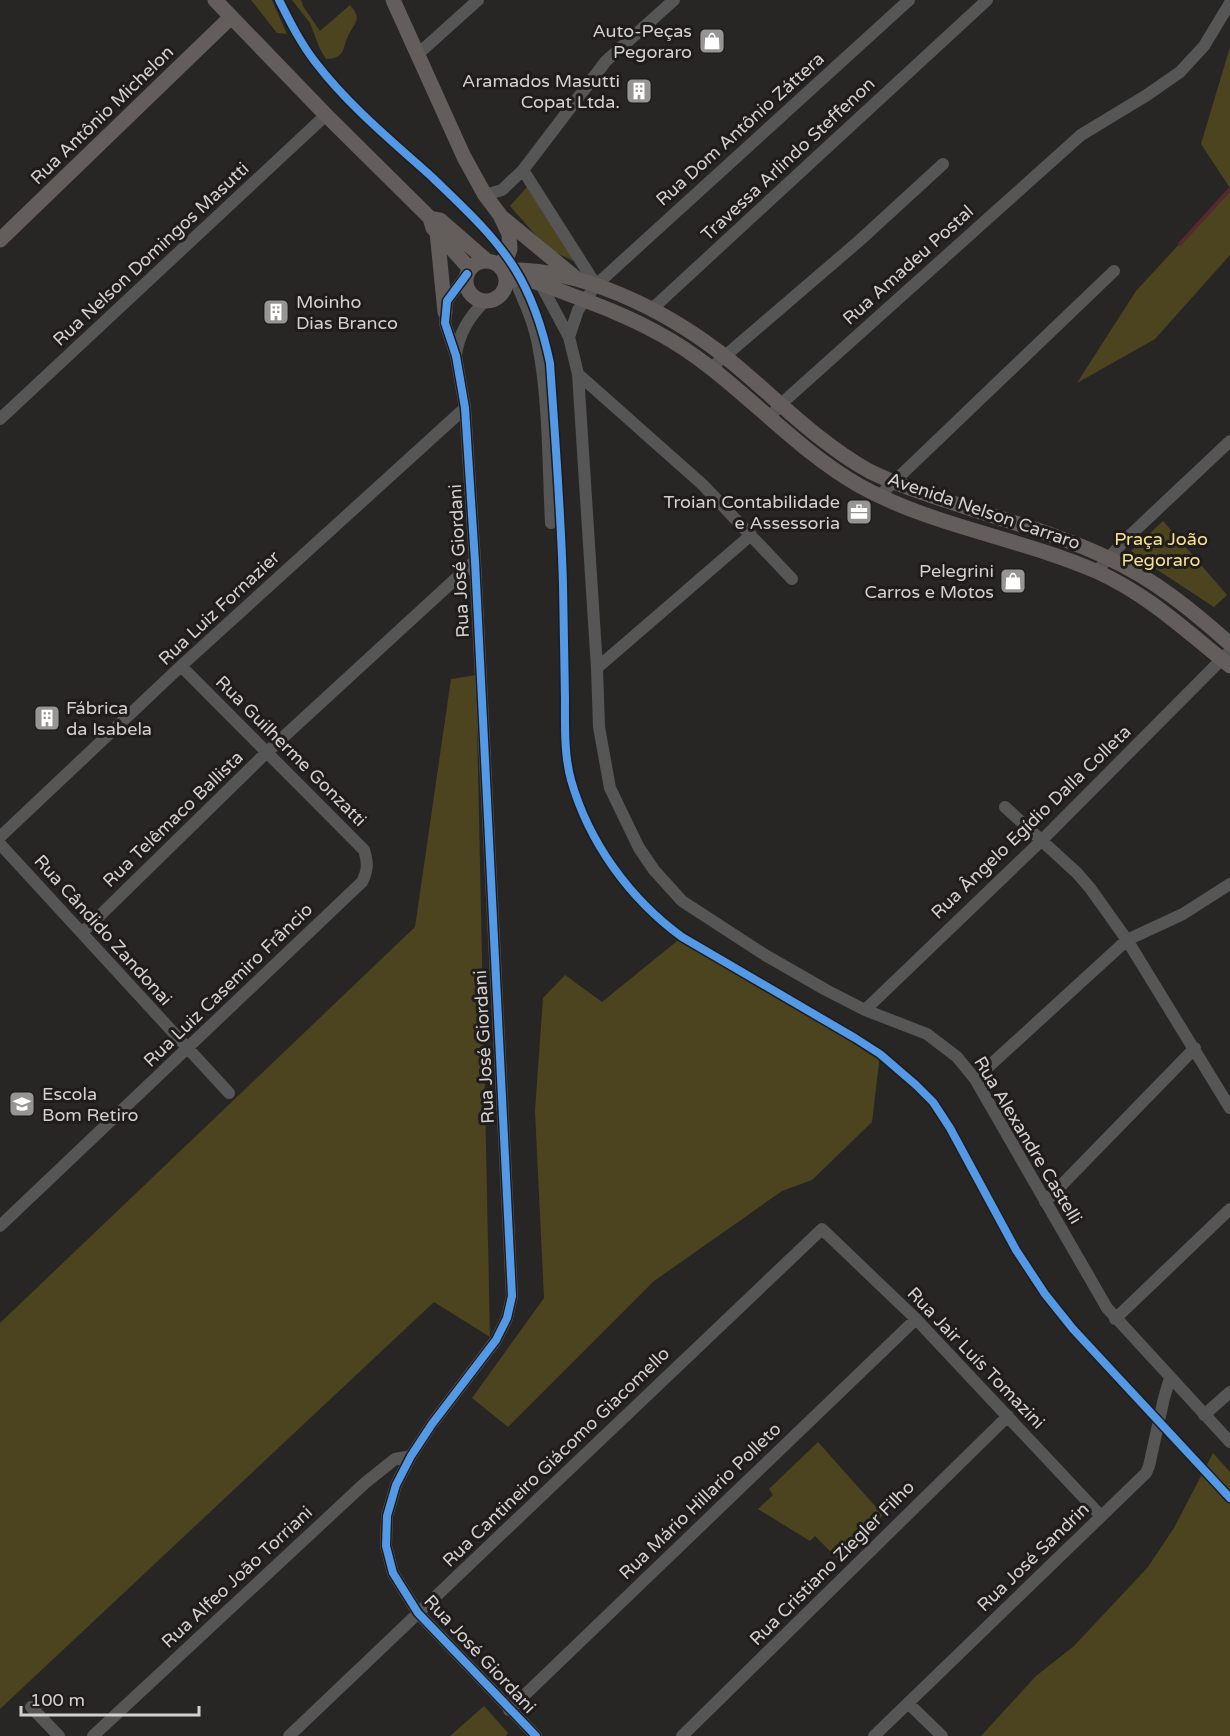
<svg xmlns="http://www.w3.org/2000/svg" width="1230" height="1736" font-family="'Varela Round',sans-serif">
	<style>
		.green { fill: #4c441f }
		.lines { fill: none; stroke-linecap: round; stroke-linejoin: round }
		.stream { stroke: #562830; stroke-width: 4 }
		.minor { stroke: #575656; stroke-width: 12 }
		.major { stroke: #635d5c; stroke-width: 15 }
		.rail-casing { stroke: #656464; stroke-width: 6 }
		.rail { stroke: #1f1c1b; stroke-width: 4; stroke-dasharray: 11; stroke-linecap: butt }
		.cycleway-casing { stroke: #1f1c1b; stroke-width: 11 }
		.cycleway { stroke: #5399e6; stroke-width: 8 }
		.labels { text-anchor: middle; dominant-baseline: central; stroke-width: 6; stroke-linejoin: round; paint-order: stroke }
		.poi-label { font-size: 18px; fill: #d3d1d0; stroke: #1f1c1b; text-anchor: end }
		.street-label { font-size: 18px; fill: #d3d1d0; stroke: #1f1c1b }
		.park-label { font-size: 18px; fill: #f7e28e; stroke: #1f1c1b }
	</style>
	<rect width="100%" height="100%" fill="#272625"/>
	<!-- green -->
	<path class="green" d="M251,0H272L287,34L277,33Z
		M292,0H301L303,6L320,31L350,5C361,18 357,20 349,34C342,47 347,58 326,59L320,49L310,23Z
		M1230,47V188L1201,144Z
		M527,187L578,263L548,249L510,206Z
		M1230,189V255L1155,339L1077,383L1136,291Z
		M1163,521L1227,595L1214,607L1130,552Z
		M476,675L490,1337L434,1302L0,1709V1323L415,927L451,679Z
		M682,937L880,1054L872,1122L812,1180L782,1191L654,1281L508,1427L472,1398L544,1298L535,1111L543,998L565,975L602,1002Z
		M818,1442L883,1515L838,1559L815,1536L810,1541L758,1509L773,1495L769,1489Z
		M1213,1453L1230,1472V1736H981L1036,1676L1074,1646L1148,1567L1174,1528Z
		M484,1706L508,1733L506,1736H450Z"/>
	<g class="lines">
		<!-- stream -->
		<path class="stream" d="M1180,244L1230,189"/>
		<!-- minor -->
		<path class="minor" d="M418,54L478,0
			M523,170L596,285
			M485,195L502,190L523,170L606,61L674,0
			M467,274L447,301L445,323L456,356L465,408L475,561L512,1296L507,1318L496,1340L432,1424L411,1456L396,1485L387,1516L386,1546L393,1573L418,1613L536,1736
			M515,280C524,301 534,322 538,345C549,400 548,466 551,523
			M539,281L569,337L578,374L597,668L599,727L610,788L639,848L654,870L682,901L765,955L826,990L865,1010L927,1034L957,1057L975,1079L1107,1308L1230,1442
			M652,309L987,0
			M569,337L578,310L596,285L909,0
			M456,355C459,333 469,317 485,301
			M711,368L859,241L943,164
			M578,374L703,485L792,579
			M769,418L781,404L1081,135L1147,95L1180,72L1204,46L1230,3
			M0,419L326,115
			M879,496L1114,271
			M1096,572L1125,540L1230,441
			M597,668L751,535
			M1005,807L1077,873L1090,888L1127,940L1230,1108
			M0,837L181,666L465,408
			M0,844L229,1093
			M82,933L266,753L475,561
			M865,1010L1041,841L1230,651
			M975,1079L1127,940L1183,914L1230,884
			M1045,1202L1195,1048
			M0,1226L362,882C368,870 368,863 364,850L181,666
			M1115,1319L1230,1209
			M1204,1415L1230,1392
			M908,1703L942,1736
			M31,1707L59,1736
			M509,1710L916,1319
			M93,1736L365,1483L395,1459L411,1456
			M289,1736L822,1229L916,1319L1101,1516
			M682,1736L1008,1416
			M874,1736L1146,1473L1149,1466L1164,1398L1170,1378"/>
		<!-- major -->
		<path class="major" d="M215,0L326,115L425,213L430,218L433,228L470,269
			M393,0L464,157L485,195L500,215L509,234L510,249L507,257L498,265
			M430,218L440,220L487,261
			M503,218L577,279
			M437,232L445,312
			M0,240L231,17
			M466 281a20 20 0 1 1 40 0a20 20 0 1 1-40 0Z
			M503,270C579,267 664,309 723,355C771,393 815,441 869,471C895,484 923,493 950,502C1003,520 1058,534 1108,558C1154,579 1193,611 1230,644
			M506,282C510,281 515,279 519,279C532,279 546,286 558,290C592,303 626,315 658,333C733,373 786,444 860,486C934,527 1021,538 1098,572C1150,596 1186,631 1230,666"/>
		<defs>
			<path id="rail" d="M279,0C290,22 301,44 316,63C349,106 393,142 433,178C462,206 494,235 515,269C533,298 543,330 550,363C555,437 561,511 563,585C564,623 564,661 565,699C565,726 564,754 571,780C589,843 630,899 682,937L855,1038L880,1054L916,1085L933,1102L950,1128L1016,1250L1045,1294L1073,1329L1230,1498"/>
		</defs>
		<!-- rail casing -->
		<use href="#rail" class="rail-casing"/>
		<!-- rail -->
		<use href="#rail" class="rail"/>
		<defs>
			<path id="cycleway" d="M279,0C290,22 301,44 316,63C349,106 393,142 433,178C462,206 494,235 515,269C533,298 543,330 550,363C555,437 561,511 563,585C564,623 564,661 565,699C565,726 564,754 571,780C589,843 630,899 682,937L855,1038L880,1054L916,1085L933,1102L950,1128L1016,1250L1045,1294L1073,1329L1230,1498
				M467,274L447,301L445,323L456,356L465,408L475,561L512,1296L507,1318L496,1340L432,1424L411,1456L396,1485L387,1516L386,1546L393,1573L418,1613L536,1736"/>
		</defs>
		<!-- cycleway casing -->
		<use href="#cycleway" class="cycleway-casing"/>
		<!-- cycleway -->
		<use href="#cycleway" class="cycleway"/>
	</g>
	<!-- icons -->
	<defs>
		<symbol id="shop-square" viewBox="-11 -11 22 22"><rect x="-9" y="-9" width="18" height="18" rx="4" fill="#979594" stroke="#1f1c1b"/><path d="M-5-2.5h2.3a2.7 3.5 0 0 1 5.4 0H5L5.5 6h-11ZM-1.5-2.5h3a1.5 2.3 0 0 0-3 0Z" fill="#fff"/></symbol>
		<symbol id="building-square" viewBox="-11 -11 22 22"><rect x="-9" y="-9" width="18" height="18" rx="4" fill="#979594" stroke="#1f1c1b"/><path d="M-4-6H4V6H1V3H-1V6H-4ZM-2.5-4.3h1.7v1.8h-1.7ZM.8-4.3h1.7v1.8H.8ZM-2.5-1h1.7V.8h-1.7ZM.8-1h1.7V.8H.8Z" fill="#fff"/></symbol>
		<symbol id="office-square" viewBox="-11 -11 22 22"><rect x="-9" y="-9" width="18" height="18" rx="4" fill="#979594" stroke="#1f1c1b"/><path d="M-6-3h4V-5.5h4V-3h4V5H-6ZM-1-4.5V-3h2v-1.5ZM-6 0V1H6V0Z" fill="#fff"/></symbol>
		<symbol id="school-square" viewBox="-11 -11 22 22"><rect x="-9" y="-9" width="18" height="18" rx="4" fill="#979594" stroke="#1f1c1b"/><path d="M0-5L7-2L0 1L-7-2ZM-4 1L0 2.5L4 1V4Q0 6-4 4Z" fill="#fff"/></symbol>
	</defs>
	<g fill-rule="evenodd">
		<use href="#shop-square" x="697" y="26" width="30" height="30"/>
		<use href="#building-square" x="624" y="76" width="30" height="30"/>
		<use href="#building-square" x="261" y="297" width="30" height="30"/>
		<use href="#office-square" x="844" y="497" width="30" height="30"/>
		<use href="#shop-square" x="998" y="566" width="30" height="30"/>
		<use href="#building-square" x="32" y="703" width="30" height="30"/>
		<use href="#school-square" x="7" y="1089" width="30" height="30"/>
	</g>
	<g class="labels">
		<!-- poi labels -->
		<g class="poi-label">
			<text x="692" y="31">Auto-Peças<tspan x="692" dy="21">Pegoraro</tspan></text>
			<text x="620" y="81">Aramados Masutti<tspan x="620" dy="21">Copat Ltda.</tspan></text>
			<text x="296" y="302" text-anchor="start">Moinho<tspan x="296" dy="21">Dias Branco</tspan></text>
			<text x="840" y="502">Troian Contabilidade<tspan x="840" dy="21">e Assessoria</tspan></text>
			<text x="994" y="571">Pelegrini<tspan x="994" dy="21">Carros e Motos</tspan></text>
			<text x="66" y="708" text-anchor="start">Fábrica<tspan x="66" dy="21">da Isabela</tspan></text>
			<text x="42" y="1094" text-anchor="start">Escola<tspan x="42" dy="21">Bom Retiro</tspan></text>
		</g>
		<!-- street labels -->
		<g class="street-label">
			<text transform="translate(102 115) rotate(-44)">Rua Antônio Michelon</text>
			<text transform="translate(740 129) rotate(-42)">Rua Dom Antônio Záttera</text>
			<text transform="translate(788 159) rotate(-43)">Travessa Arlindo Steffenon</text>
			<text transform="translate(151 254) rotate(-43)">Rua Nelson Domingos Masutti</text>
			<text transform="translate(908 265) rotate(-42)">Rua Amadeu Postal</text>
			<text transform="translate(984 511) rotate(19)">Avenida Nelson Carraro</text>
			<text transform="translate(459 561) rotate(-93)">Rua José Giordani</text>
			<text transform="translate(219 608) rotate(-43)">Rua Luiz Fornazier</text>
			<text transform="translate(291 751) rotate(45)">Rua Guilherme Gonzatti</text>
			<text transform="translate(173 819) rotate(-44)">Rua Telêmaco Ballista</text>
			<text transform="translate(1031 822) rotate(-44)">Rua Ângelo Egídio Dalla Colleta</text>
			<text transform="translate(103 930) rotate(48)">Rua Cândido Zandonai</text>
			<text transform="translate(228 985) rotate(-44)">Rua Luiz Casemiro Frâncio</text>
			<text transform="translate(484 1047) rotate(-93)">Rua José Giordani</text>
			<text transform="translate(1028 1140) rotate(59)">Rua Alexandre Castelli</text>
			<text transform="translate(976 1358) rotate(46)">Rua Jair Luís Tomazini</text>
			<text transform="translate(556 1457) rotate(-44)">Rua Cantineiro Giácomo Giacomello</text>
			<text transform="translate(700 1501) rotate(-44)">Rua Mário Hillario Polleto</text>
			<text transform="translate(1033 1557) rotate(-44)">Rua José Sandrin</text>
			<text transform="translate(832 1563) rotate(-45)">Rua Cristiano Ziegler Filho</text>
			<text transform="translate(237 1577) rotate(-43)">Rua Alfeo João Torriani</text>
			<text transform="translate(480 1654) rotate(47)">Rua José Giordani</text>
		</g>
		<!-- park labels -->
		<g class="park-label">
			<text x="1161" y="539">Praça João<tspan x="1161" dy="21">Pegoraro</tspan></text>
		</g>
	</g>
	<!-- scale -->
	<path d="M21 1706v9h178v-9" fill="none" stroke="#d3d1d0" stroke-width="3"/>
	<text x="30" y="1706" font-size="18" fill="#d3d1d0" stroke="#1f1c1b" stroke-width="4.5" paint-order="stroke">100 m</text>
</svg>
